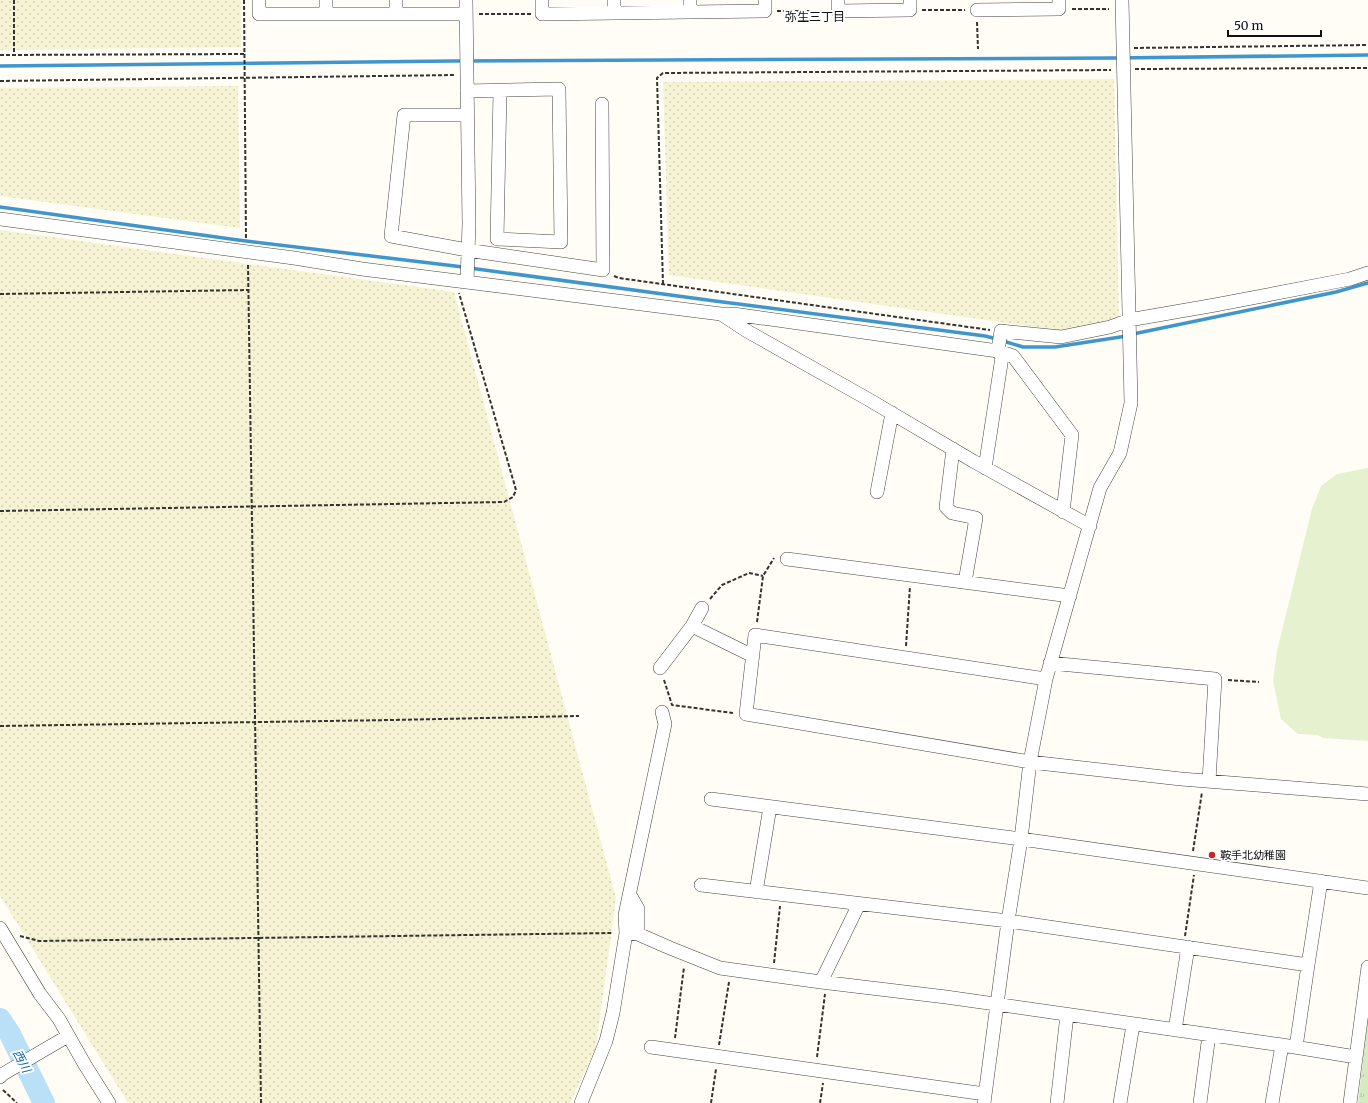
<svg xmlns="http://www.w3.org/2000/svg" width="1368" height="1103" font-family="Merriweather,'Noto Sans JP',serif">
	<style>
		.farmland { fill: url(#farmland-dots) }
		.grass { fill: url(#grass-tufts) }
		.pitch { fill: #e6f2cf }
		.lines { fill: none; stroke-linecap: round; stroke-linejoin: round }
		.stream { stroke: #3f96cf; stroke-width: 3.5 }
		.river { stroke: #b9e0f7; stroke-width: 22 }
		.minor-casing { stroke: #444; stroke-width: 14 }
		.path { stroke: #333; stroke-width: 2; stroke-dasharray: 4 2; stroke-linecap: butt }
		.minor { stroke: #fff; stroke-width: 13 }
		.poi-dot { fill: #c4262e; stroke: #fff; stroke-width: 1.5 }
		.labels { text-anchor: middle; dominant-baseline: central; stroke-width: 4; stroke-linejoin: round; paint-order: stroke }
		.poi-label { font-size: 11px; fill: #111; stroke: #fff; text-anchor: start }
		.neighbourhood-label { font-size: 12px; fill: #111; stroke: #fff }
		.water-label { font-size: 12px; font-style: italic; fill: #1768a6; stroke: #fff }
	</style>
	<defs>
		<pattern id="farmland-dots" width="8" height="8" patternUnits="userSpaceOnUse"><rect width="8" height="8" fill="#f6f3d4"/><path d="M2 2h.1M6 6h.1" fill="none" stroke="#d2cfb5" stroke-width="1.8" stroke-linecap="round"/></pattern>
		<pattern id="grass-tufts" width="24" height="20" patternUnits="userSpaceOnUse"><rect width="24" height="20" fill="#d5ebbd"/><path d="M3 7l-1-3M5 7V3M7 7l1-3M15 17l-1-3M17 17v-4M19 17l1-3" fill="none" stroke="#b6c8a1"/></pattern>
	</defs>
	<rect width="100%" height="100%" fill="#fffdf5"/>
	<!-- farmland -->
	<path class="farmland" d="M0,0H241V47L0,50Z
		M1114,79L1119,318L1063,331L669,275L663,82Z
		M238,86L240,228L0,196V88Z
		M0,230L454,292L616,898L596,1047L570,1103H128L0,896Z"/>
	<!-- grass -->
	<path class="grass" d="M1368,1017V1103H1358Z"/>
	<!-- pitch -->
	<path class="pitch" d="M1368,468V741L1323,738L1318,735L1298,734L1281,719L1273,681L1277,651L1312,509L1321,486L1337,474Z"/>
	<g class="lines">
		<!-- stream -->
		<path class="stream" d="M0,66L452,61L1112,58L1368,55
			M0,207L238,240L455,266L715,301L985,336L997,339
			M1133,334L1336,292L1368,283
			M1003,341L1023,347H1055L1127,336"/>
		<!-- river -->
		<path class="river" d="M0,1019L10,1034L44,1103"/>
		<defs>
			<path id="minor" d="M259,0V14H466
				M396,0V14
				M466,0L469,224L467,282
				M542,0V14L765,11V0
				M690,0V12
				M838,0V11L910,10V0
				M977,10L1059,9V0
				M614,13V0
				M326,14V0
				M467,91L559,89L561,242L497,239L500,91
				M467,115H404L391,236L467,250L603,270L602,104
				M0,219L294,258L362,269L721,314L747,331L866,398L973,461L1090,526
				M721,314H733L998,351L1013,356L1072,435L1063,512
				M953,449L946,507L952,513L976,518L965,582
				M985,468L1002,357L998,351L1001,331L1061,337L1110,327L1129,320L1215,305L1350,279L1368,273
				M877,492L892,413
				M787,559L1070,596
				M692,626L753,656
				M1050,663L1215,679L1209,781
				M660,668L692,626L702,608
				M1046,679L755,635L746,714L1030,762L1181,779L1368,794
				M711,799L1021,839L1368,888
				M701,885L1008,921L1308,965L1321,881
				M756,892L770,807
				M630,895L638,909V934
				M0,928L40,994L59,1019L85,1065L109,1103
				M626,933L638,934L670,948L720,968L821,982L946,997L1282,1045L1356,1057
				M821,982L859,904
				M1175,1030L1188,947
				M651,1047L985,1094
				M1296,1047L1308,965
				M0,1077L3,1074L68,1036
				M581,1103L606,1041L613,1013L626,933L625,915L665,724L662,712
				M984,1103L1008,921L1021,839L1030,762L1046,679L1100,488L1120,453L1131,403L1122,0
				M1057,1103L1067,1015
				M1120,1103L1133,1025
				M1200,1103L1209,1035
				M1272,1103L1282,1045
				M1350,1103L1368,967"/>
		</defs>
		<!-- minor casing -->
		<use href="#minor" class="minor-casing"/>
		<!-- path -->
		<path class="path" d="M14,0V55
			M244,0L246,239
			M1072,9H1109
			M922,10H965
			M777,11H827
			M479,14H531
			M977,22L978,49
			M1134,48L1368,45
			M0,55L244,54
			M1135,69L1368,68
			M0,81L456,75
			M248,265L261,1103
			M614,276L619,278L990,330
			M663,284L657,78L663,73L1111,70
			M0,294L248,290
			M0,511L504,502L513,497L516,490L459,293
			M710,599L722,585L749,573L763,576
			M757,622L763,576L774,558
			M906,646L910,586
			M664,680L672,705L733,713
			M1228,680L1259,682
			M0,726L392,720L579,716
			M1193,851L1202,792
			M20,936L39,941L613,933
			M1185,936L1194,875
			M774,963L780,906
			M675,1038L684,967
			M719,1045L729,982
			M817,1057L825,994
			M3,1090L17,1103
			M711,1103L716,1069
			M820,1103L823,1083"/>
		<!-- minor -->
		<use href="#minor" class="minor"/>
	</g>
	<!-- markers -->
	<circle class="poi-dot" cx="1212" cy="855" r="4"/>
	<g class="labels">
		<!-- poi labels -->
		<g class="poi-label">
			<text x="1220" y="855">鞍手北幼稚園</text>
		</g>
		<!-- neighbourhood labels -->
		<g class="neighbourhood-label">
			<text x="815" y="16">弥生三丁目</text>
		</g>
		<!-- water labels -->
		<g class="water-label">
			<text transform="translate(22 1061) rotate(62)">西川</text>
		</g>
	</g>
	<!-- scale -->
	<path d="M1228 30v6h93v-6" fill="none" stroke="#111111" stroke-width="2"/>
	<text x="1234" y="30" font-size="12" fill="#111111" stroke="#ffffff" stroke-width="3" paint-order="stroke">50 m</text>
</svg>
